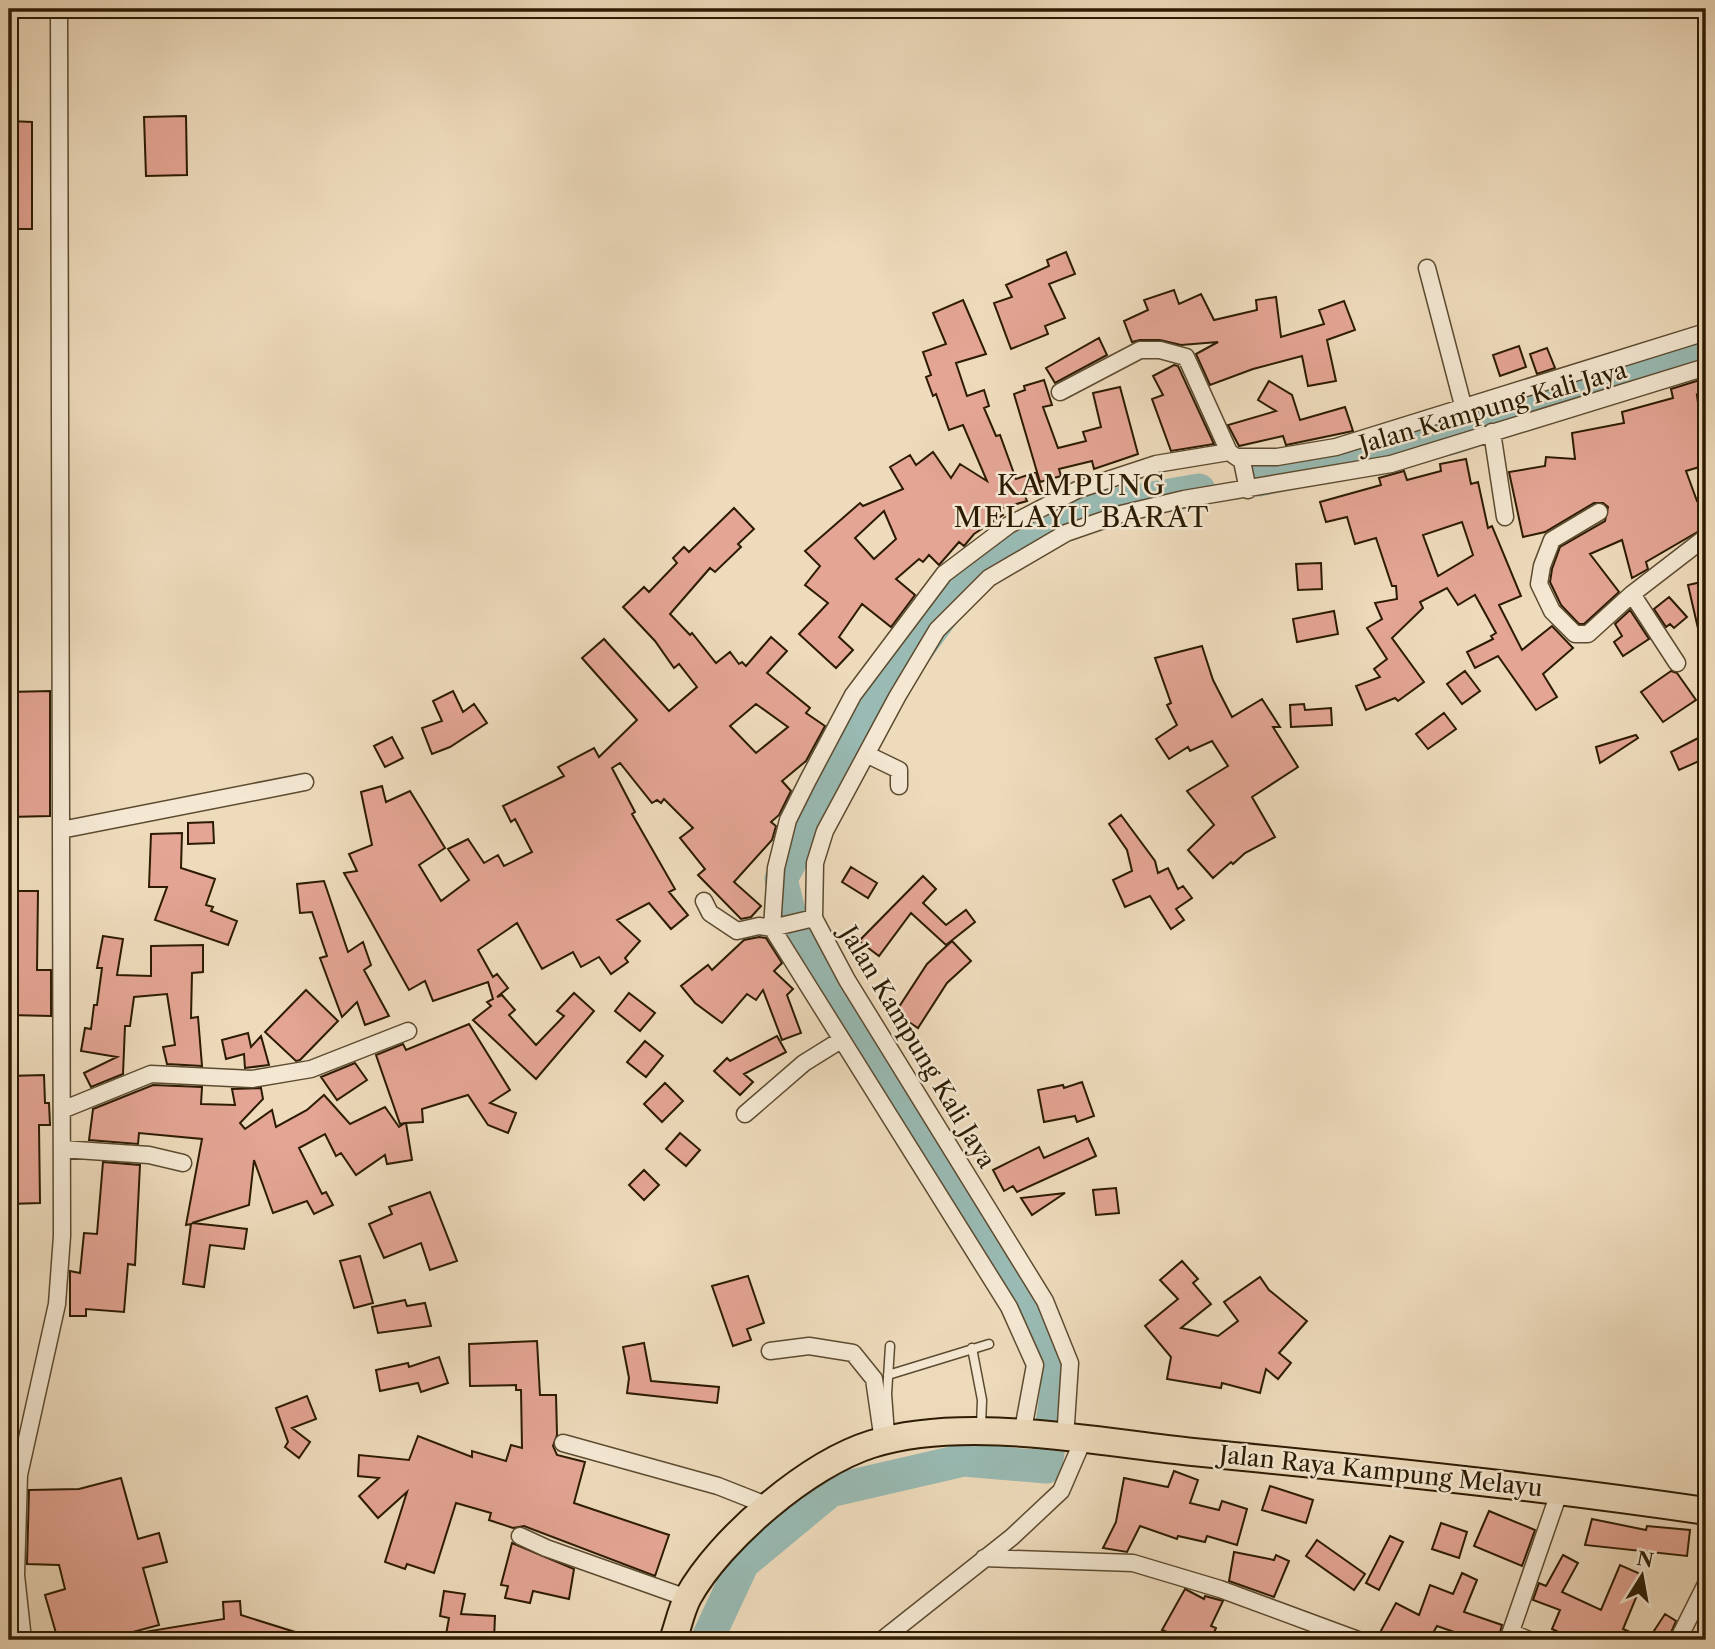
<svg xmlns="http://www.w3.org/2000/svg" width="1715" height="1649" font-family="'Libre Caslon Text',serif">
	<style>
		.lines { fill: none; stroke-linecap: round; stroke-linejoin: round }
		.river { stroke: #99bbb4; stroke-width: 33 }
		.building { fill: #e4a594; stroke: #2c1b02; stroke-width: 2; fill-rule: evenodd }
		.service-casing { stroke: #5c4b30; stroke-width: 11 }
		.minor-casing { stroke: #5c4b30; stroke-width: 19 }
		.primary-casing { stroke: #2c1b02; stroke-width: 30 }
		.service { stroke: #f4e8d3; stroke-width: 8 }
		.minor { stroke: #f4e8d3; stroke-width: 16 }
		.primary { stroke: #eedbbc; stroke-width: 26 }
		.labels { text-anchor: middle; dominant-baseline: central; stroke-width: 5; stroke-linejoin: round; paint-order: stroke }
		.street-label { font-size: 24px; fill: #2c1b02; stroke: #f4e8d3 }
		.quarter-label { font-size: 28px; letter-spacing: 2px; fill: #2c1b02; stroke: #f4e8d3 }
	</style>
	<rect width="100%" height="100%" fill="#eedbbc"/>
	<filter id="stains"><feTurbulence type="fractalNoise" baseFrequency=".00286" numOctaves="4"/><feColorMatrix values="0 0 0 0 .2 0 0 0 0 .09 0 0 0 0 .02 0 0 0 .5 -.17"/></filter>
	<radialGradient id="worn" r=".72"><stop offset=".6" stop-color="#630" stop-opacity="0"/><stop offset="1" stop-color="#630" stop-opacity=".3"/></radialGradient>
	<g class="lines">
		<!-- river -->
		<path class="river" d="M1259,480L1453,438L1706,355
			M707,1640L743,1563L830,1491L964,1460L1046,1467L1057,1387L1033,1301L796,939L781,879L878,703L973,573L1100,507L1199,490"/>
	</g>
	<!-- building -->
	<path class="building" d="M186,116L187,175L146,176L144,117Z
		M9,121L32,122V229H9Z
		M1066,252L1075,274L1049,284L1065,318L1045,326L1048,334L1011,349L994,303L1012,297L1006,285L1049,266L1047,260Z
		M1174,290L1179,304L1201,294L1214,320L1257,310L1256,300L1276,297L1281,337L1324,324L1319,310L1344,301L1355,330L1327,340L1336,381L1308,386L1302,356L1253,369L1210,385L1196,354L1218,342L1181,345L1160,340H1140L1132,342L1124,321L1148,310L1144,300Z
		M963,300L986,354L956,363L967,396L984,390L989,406L984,408L996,436L1000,435L1016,479L1036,472L1042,491L1025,496L1027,501L999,509L1003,515L974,534L964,546L959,542L939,565L929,555L923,562L919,559L896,579L915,595L891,627L862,604L839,637L853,650L836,668L799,634L828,603L805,585L820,566L805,551L860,503L863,506L903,489L890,467L910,455L916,465L933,452L951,478L960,464L987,481L963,425L949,430L936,394L933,396L926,377L931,375L923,352L946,344L933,313ZM884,511L896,539L874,559L855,538Z
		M1099,338L1107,355L1055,383L1046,368Z
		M1519,346L1526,367L1500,376L1493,355Z
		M1547,348L1555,368L1537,374L1530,354Z
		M1174,365L1178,366L1214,444L1171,451L1152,399L1163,395L1153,376Z
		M1706,378V401L1697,395L1706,465L1686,471L1697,501L1706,497V527L1646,562L1648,569L1632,578L1622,540L1590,554L1619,592L1584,624H1579L1561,605L1550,582L1552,569L1560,547L1605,521L1608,507L1603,503H1594L1545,532L1523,537L1509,472L1545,466L1546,457L1575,459L1572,433L1624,423L1622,412L1673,398L1671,389Z
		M1044,380L1052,405L1043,407L1058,448L1086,441L1083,432L1101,427L1093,393L1120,387L1138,454L1094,469L1092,461L1059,469L1061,476L1040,482L1014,394L1025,390L1024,386Z
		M1269,381L1292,395L1300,420L1345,407L1353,431L1286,445L1283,436L1239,446L1228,425L1276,411L1258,400Z
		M1466,459L1471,484L1478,482L1488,528L1492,526L1521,596L1499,605L1522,650L1552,626L1573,648L1543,674L1557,697L1536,710L1498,656L1475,668L1467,652L1493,639L1491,636L1496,633L1475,595L1458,605L1447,588L1420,602L1423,608L1392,638L1424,682L1398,701L1395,698L1366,710L1356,686L1380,677L1374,669L1387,659L1367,628L1382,619L1375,603L1397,599L1396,586H1392L1376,538L1355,544L1347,517L1326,522L1320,502L1381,485L1379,478L1404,471L1407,480L1441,471L1440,464ZM1462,522L1473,555L1438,576L1423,535Z
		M734,508L754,529L738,544L741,547L715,572L710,568L670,614L690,635L692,633L716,663L730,652L739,664L742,662L746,666L771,637L787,651L767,673L810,708L806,713L825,726L806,761L782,781L791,791L779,815L771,822L776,826L772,840L734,882L761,906L751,917L741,919L698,875L705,869L680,838L693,828L664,799L661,803L657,800L652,803L620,763L612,768L635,812L632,814L675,889L669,892L688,915L671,929L649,903L617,920L640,941L625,958L628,962L611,974L599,957L581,967L573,952L542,969L517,923L478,950L493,977L497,974L508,988L497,997L502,995L515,1010L509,1015L536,1045L564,1016L557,1011L574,993L594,1011L536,1079L473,1020L491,1006L487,1002L493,999L488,982L433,1001L425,981L409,990L344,873L357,871L349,854L372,845L361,792L382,786L386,802L410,791L445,848L419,865L441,901L469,880L448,849L468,839L484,863L498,855L504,866L532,852L515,819L511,822L503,806L564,776L558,767L594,748L599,757L637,720L582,658L604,639L669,711L697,687L679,664L674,668L655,641L623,607L644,587L649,592L677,563L673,558L684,547L689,552ZM756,704L788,727L756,753L730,726Z
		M1321,563L1322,589L1298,590L1296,564Z
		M1706,581V636L1700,637L1688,585Z
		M1669,597L1687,617L1674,628L1670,624L1666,627L1654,609Z
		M1630,610L1649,639L1623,656L1614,642L1622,636L1615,624Z
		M1334,611L1338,634L1297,642L1293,619Z
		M1202,646L1213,680L1232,717L1262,699L1280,727H1273L1298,767L1252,797L1275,837L1245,853L1233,864L1231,862L1213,878L1188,850L1214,825L1187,791L1228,766L1212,741L1190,751L1188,747L1169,759L1156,739L1177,725L1167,705L1171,703L1155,658Z
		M1465,671L1480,691L1462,704L1447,684Z
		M1671,671L1677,673L1696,700L1663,722L1641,692Z
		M50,691V816L9,817V692Z
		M453,691L463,712L474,704L487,723L450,747L432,754L422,728L442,721L433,701Z
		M1304,704L1305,710L1331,708L1332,725L1291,727L1290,705Z
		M1444,713L1456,729L1428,749L1416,734Z
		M1706,734V758L1679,770L1671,752Z
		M1636,735L1638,738L1600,763L1596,747Z
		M392,737L403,758L385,767L374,746Z
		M1121,815L1155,861L1158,873L1168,868L1178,889L1183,886L1192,898L1176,909L1184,920L1171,929L1150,896L1125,907L1113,880L1132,871L1127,850L1109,824Z
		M213,822L214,843L188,844V823Z
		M182,833L181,868L215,879L206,905L213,907L211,911L237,921L228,945L155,920L167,887H149L151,834Z
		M851,867L877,883L868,898L842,882Z
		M923,876L936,889L923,903L946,925L966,910L975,922L946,945L911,913L879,956L859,941Z
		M324,881L348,952L363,942L371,965L364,970L389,1016L365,1025L357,1002L342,1017L320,958L327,956L312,912L300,913L297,884Z
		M9,891H38L37,970H51V1016L9,1015Z
		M103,936L123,939L117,975L151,976V946L203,945V972L192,973L191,1018L198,1017L202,1066L167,1064L163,1047L175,1045L167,994L134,997L130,1026H125L123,1074L91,1087L84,1073L117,1057L81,1051L85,1028L91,1029L94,1005H97L102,968H97Z
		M759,937L766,938L782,963L774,971L793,989L787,995L801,1033L782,1040L763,990L756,1000L747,994L722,1023L695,1003L681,986L708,965L712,970L744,940Z
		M952,941L971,961L947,983L918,1028L895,1013L927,964Z
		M306,990L338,1021L300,1060L296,1061L265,1032Z
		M629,993L655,1013L640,1031L615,1011Z
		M469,1024L510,1090L490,1103L516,1113L508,1133L488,1125L468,1095L422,1109L423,1122L406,1123L412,1160L387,1164L385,1155L356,1175L341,1153L336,1156L325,1134L299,1148L322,1194L326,1192L333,1205L314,1214L307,1201L273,1213L254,1160L249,1205L192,1223L247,1229L244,1249L210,1245L204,1287L183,1284L191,1224L186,1225L202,1139L139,1133L138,1144L89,1140L93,1109L153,1085L202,1087L201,1104L235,1105L232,1089L261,1088L263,1099L240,1123L245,1129L272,1110L276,1127L307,1110L324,1095L350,1124L385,1107L399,1127L405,1123L400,1124L376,1055L403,1044L406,1050Z
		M248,1033L251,1047L261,1036L269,1065L245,1068L244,1054L226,1059L222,1040Z
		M777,1036L786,1052L744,1074L753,1082L740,1095L714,1071L727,1058L730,1061Z
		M645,1041L663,1056L646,1077L627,1062Z
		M355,1063L367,1080L337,1100L321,1077Z
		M44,1075L45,1103H49L50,1125H39L40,1203L9,1204V1076Z
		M1082,1082L1094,1116L1077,1122L1075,1116L1044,1122L1038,1090L1063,1085L1064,1088Z
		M665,1083L683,1101L662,1122L644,1104Z
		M680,1133L700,1150L686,1166L666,1149Z
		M1088,1138L1096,1156L1017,1192L1013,1186L1004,1191L993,1170L1039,1147L1044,1158Z
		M103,1162L140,1165L135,1265L128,1264L124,1312L86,1309V1316H70V1271L80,1273L84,1233L97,1234Z
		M644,1170L659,1185L644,1200L629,1185Z
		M1116,1188L1119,1213L1096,1215L1093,1190Z
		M430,1192L457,1261L430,1270L421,1243L384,1258L369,1224L392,1214L389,1207Z
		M1065,1193L1032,1215L1021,1198Z
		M360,1256L373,1303L354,1308L340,1261Z
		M1182,1261L1198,1279L1193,1283L1211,1304L1181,1328L1218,1336L1238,1321L1224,1302L1260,1277L1269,1290L1307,1321L1279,1353L1291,1363L1278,1379L1266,1369L1260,1393L1222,1383L1221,1388L1167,1379L1171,1357L1145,1326L1178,1299L1160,1280Z
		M748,1276L764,1323L747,1329L751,1340L733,1346L712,1286Z
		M405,1300L407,1306L425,1303L431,1326L378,1333L372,1307Z
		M537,1341L540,1395H556L557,1435L553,1446L557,1455L585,1462L574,1503L669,1535L655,1576L524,1526L513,1528L489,1520L491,1513L456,1503L434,1573L407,1564L405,1569L385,1562L407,1492L378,1518L359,1496L379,1478L358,1476L359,1455L409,1460L418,1436L472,1457V1451L506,1461L511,1445L522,1448L521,1390H516V1385L470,1386L469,1344Z
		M644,1343L651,1381L719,1387L717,1403L627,1393L629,1378L623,1347Z
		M439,1357L448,1383L421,1392L418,1383L380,1391L376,1370L408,1363L409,1367Z
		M307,1396L316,1419L292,1428L310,1442L299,1458L285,1447L288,1442L276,1408Z
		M1174,1471L1198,1480L1190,1503L1219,1510L1222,1501L1247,1509L1237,1545L1207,1536L1205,1542L1178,1536L1177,1539L1140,1526L1127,1552L1103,1548L1116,1522L1124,1478L1168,1487Z
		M121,1478L138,1539L159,1533L167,1562L143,1568L159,1625L103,1640H58L45,1595L65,1589L59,1565L27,1564L29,1490L79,1489Z
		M1270,1486L1313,1500L1306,1523L1262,1510Z
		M1489,1511L1535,1530L1522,1566L1474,1546Z
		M1592,1519L1646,1530L1647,1526L1690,1530L1687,1556L1585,1545Z
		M1441,1523L1467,1532L1459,1558L1432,1549Z
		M1390,1536L1403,1542L1379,1590L1366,1583Z
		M1317,1540L1365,1574L1354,1590L1306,1556Z
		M512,1543L574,1569L569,1599L533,1591L530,1603L505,1598L508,1586L501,1585Z
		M1234,1552L1274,1560L1276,1555L1289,1561L1274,1597L1229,1581Z
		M1563,1555L1578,1563L1562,1592L1601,1610L1620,1565L1645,1576L1623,1629L1648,1640L1665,1614L1676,1621L1668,1640H1575L1552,1629L1560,1610L1533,1600L1539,1583L1546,1586Z
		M1462,1573L1477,1580L1464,1612L1502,1625L1498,1640H1477L1437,1626L1429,1640H1376L1396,1603L1419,1615L1430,1585L1453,1594Z
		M1185,1589L1204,1599L1205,1596L1223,1601L1211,1626L1216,1628L1211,1640H1186L1162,1630Z
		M444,1591L465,1594L461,1614L495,1616L494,1640H445L449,1618L440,1616Z
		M240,1601L241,1615L311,1637L310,1640H145L144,1632L224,1619L223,1602Z"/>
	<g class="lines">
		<defs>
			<path id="service" d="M972,1348L982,1400L981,1426
				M888,1375L989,1344
				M890,1434L887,1394L890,1346"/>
			<path id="minor" d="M1427,268L1464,409
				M1060,392L1140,350H1160L1186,357L1229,452L1242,461L1248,490
				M1492,432L1505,517
				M1239,457H1277L1336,447L1706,332
				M1599,512L1552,540L1542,566L1539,584L1552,611L1575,634H1588L1632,594L1706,537
				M1632,594L1677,663
				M868,755L899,770V786
				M61,830L305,782
				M704,901L710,913L737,931L759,926L772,928L1009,1307L1035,1365L1022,1435
				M814,918L772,928L776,868L788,820L808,780L853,695L944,574L1009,525L1077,490L1156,464L1229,452
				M62,1110L151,1074L252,1079L311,1069L408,1031
				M745,1114L804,1063L841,1040
				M62,1149L149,1155L183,1163
				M770,1351L809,1346L853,1353L874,1379L883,1441
				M1065,1439L1070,1363L1045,1301L847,980L814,918L815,863L825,831L897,697L937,630L989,578L1066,533L1121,514L1184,499L1391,464L1706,367
				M563,1443L718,1486L766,1505
				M520,1536L546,1548L687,1598
				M984,1558L1133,1563L1220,1589L1358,1640
				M1512,1633L1529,1640
				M23,1640L16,1575L19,1475L57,1304L62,1236L59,9
				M882,1640L1012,1537L1061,1491L1083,1440
				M1508,1640L1560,1490
				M1678,1640L1706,1584"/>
			<path id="primary" d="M673,1640C678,1627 681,1610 688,1597C720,1539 808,1464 872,1444C965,1415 1097,1442 1193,1452C1365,1469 1536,1486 1706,1511"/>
		</defs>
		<!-- service casing -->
		<use href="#service" class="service-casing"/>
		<!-- minor casing -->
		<use href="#minor" class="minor-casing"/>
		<!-- primary casing -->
		<use href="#primary" class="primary-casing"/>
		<!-- service -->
		<use href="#service" class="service"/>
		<!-- minor -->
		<use href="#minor" class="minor"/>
		<!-- primary -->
		<use href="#primary" class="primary"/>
	</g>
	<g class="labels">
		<!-- street labels -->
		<g class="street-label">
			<text transform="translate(1493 407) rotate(-16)">Jalan Kampung Kali Jaya</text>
			<text transform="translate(918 1047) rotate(59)">Jalan Kampung Kali Jaya</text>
			<text transform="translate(1381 1471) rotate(6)">Jalan Raya Kampung Melayu</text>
		</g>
		<!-- quarter labels -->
		<g class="quarter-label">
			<text x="1082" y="485">KAMPUNG<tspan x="1082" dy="32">MELAYU BARAT</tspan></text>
		</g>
	</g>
	<!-- margin -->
	<rect width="1715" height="1649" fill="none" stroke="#eedbbc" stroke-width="35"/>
	<rect x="10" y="10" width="1694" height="1628" fill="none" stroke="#2c1b02" stroke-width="3.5"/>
	<rect x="18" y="18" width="1680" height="1614" fill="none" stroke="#2c1b02" stroke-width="2"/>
	<!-- north arrow -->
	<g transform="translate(1642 1576) rotate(11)" stroke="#f4e8d3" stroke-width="5" paint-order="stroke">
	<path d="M0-5L12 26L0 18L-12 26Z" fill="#2c1b02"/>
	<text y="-10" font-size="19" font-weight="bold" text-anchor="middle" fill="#2c1b02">N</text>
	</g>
	<rect width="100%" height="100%" filter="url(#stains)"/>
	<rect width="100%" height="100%" fill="url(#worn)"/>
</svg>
